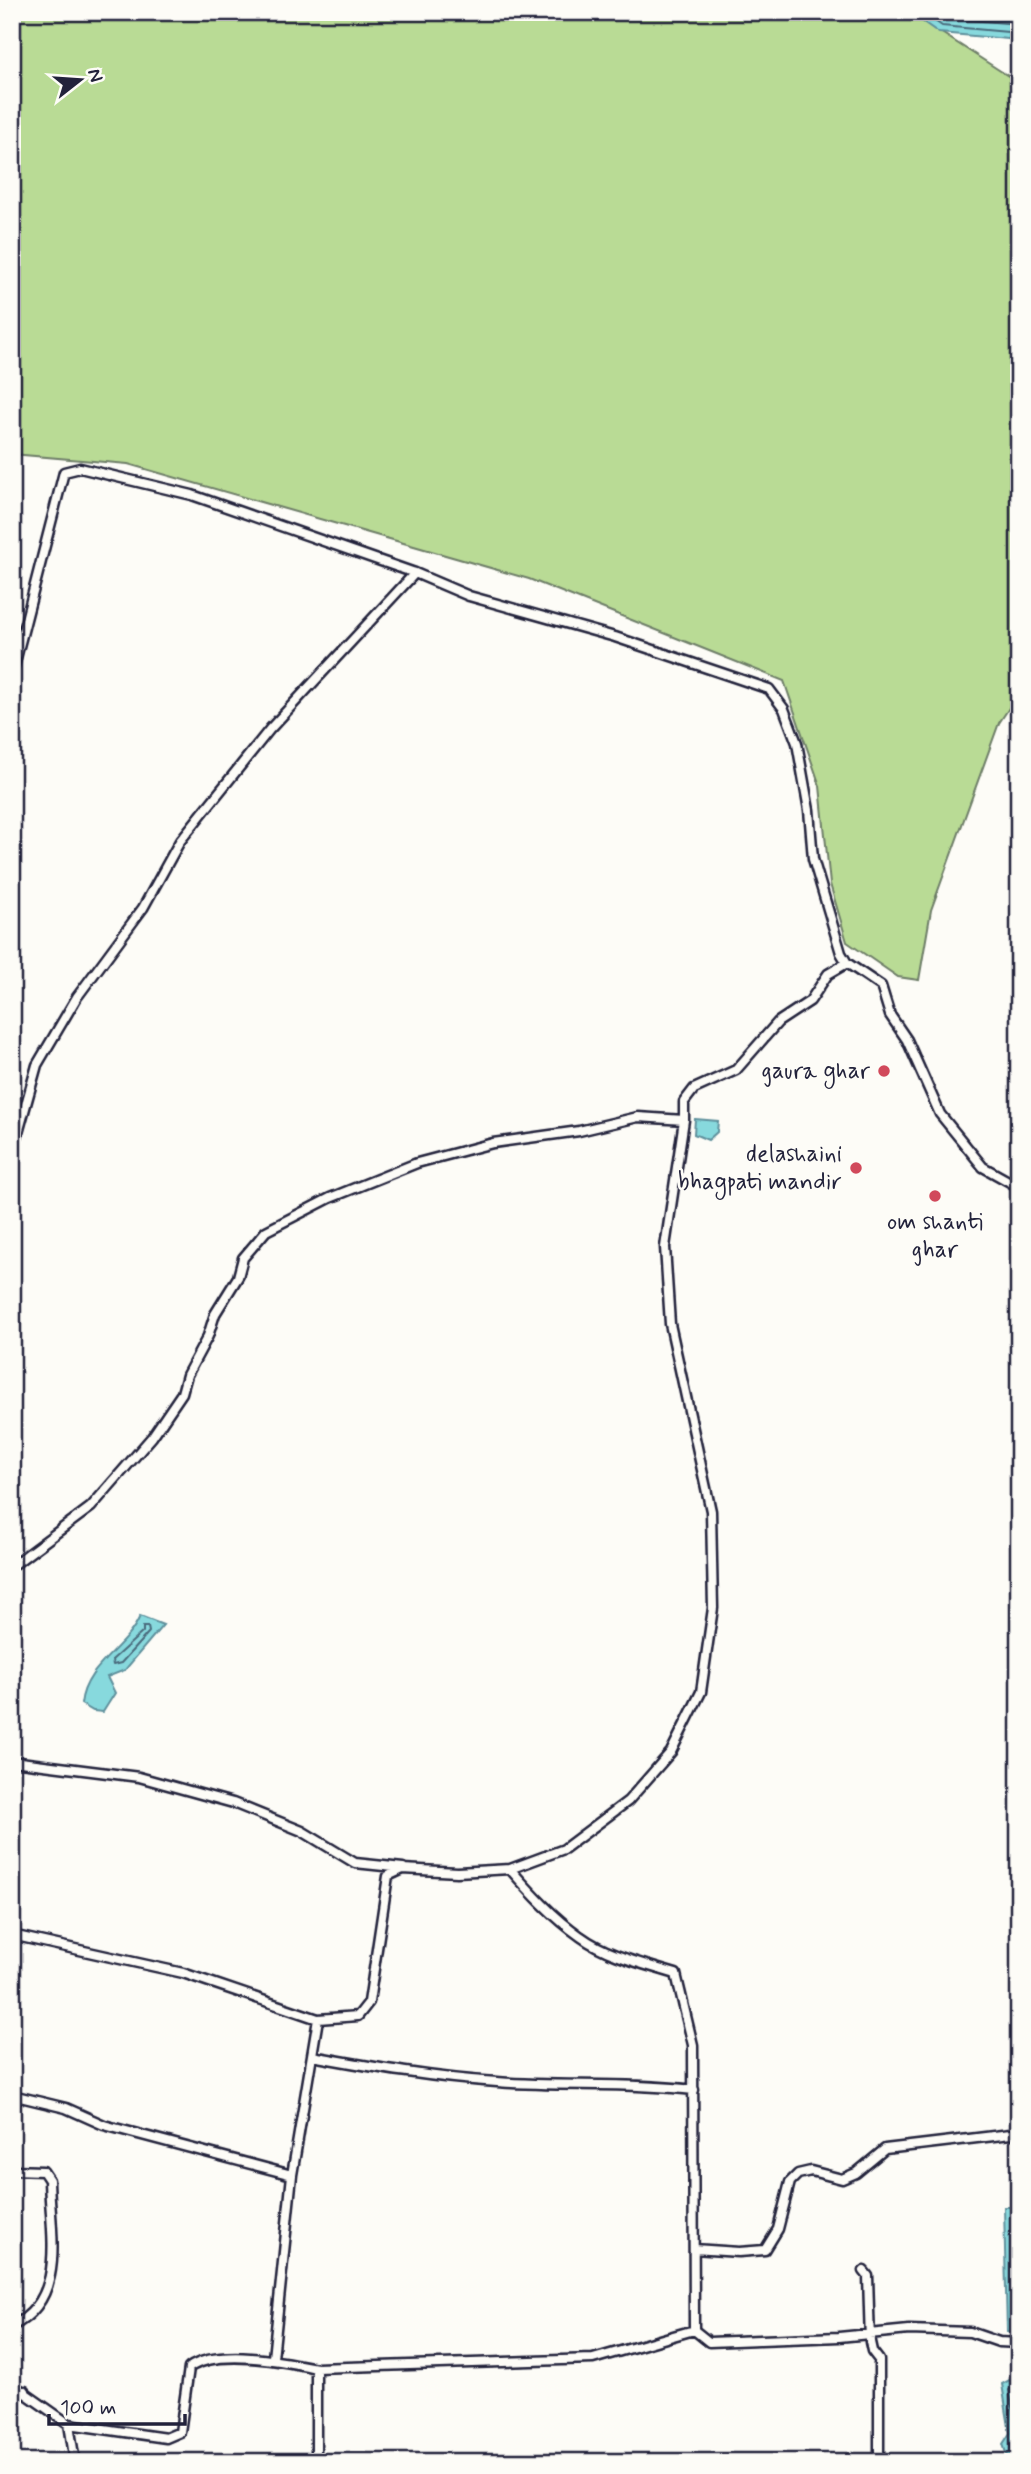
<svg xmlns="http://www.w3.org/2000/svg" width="1031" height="2474" font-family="Mynerve,sans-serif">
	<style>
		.green { fill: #b9db95; stroke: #6e7e68; stroke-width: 2 }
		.water { fill: #87d9dd; stroke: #5f909c; stroke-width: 2 }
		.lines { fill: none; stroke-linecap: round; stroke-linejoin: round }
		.shore { stroke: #4a6b7c; stroke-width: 2 }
		.street-casing { stroke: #22223b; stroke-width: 13 }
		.street { stroke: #fdfcf7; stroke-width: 8 }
		.poi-dot { fill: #d1495b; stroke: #fdfcf7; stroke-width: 2.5 }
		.labels { text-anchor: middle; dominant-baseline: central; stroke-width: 5; stroke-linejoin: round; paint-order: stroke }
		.poi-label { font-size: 24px; fill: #22223b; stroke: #fdfcf7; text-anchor: end }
	</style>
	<rect width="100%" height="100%" fill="#fdfcf7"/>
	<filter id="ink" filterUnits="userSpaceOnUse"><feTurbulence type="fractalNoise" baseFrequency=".0143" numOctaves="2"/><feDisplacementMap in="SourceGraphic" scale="14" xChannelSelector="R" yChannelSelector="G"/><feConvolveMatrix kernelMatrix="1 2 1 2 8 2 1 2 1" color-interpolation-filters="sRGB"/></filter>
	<g filter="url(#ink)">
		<!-- green -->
		<path class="green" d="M12,12H909L1019,83V693L999,723L931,910L919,980L898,977L847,942L830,884L820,786L784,681L529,579L128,464L12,454Z"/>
		<!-- water -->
		<path class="water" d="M909,12H1019V40L939,33Z
			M695,1119L718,1121L717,1132L708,1140L694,1134Z
			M140,1616L163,1625L125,1670L107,1677L115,1693L103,1712L93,1711L81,1704C85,1665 127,1648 140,1616Z
			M1004,2207H1019V2333L1007,2332Z
			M1019,2375V2462H1009L1003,2444L1010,2433L1002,2384Z"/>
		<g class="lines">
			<!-- shore -->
			<path class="shore" d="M922,12L942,26L1019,33
				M937,12L945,18L1019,24
				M143,1627H148L149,1632L121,1663L113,1665L112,1660L143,1632Z
				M1019,2213L1011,2217L1014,2322L1019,2326
				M1015,2462L1011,2445L1017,2432L1009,2390L1019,2383"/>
			<defs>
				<path id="street" d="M12,674L64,472L80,468L192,495L415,573L469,596L615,637L769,689L784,709L797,743L809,810L813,859L841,953L847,963L881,986L890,1015L907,1040L940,1114L983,1167L1019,1187
					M684,1120V1102L694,1089L736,1070L778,1022L810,1001L828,974L847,963
					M12,1165L15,1144L37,1065L77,997L143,908L180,841L270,729L415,573
					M12,1566L91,1507L152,1437L182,1393L187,1375L208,1336L215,1314L238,1277L243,1258L266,1231L330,1198L417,1163L493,1143L579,1131L638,1117L684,1120L665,1247L670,1324L711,1511L713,1608L701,1692L671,1752L628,1801L564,1849L510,1869
					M12,1761L139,1777L233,1803L302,1831L355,1863L403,1868
					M12,1935L183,1973L318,2019L292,2175L273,2358
					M312,2056C373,2067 434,2078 497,2082C562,2087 628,2082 694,2090
					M12,2095L66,2108L104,2125L292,2175
					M12,2170L43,2171L49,2180C50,2231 68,2299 12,2326
					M694,2249L739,2252L765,2250L778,2229L790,2182L798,2174L811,2171L842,2179L856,2173L885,2149L1019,2133
					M864,2271L868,2276L870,2342L872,2351L879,2360V2462
					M694,2330L709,2342L839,2337L909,2330L970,2332L999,2342L1019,2343
					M316,2368L593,2359L694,2330L693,2045L676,1974C644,1964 607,1956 580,1936C553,1917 531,1893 510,1869L457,1872L403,1869L388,1876L369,2002L358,2016L318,2019
					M12,2384L69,2424L166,2438L180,2432L189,2368C217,2348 283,2361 316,2368V2462
					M12,2412L16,2396L25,2391
					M69,2424L75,2462"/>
			</defs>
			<!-- street casing -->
			<use href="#street" class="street-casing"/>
			<!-- street -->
			<use href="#street" class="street"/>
		</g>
	</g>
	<!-- markers -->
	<g class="poi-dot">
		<circle cx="884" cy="1071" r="7"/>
		<circle cx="856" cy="1168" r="7"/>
		<circle cx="935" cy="1196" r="7"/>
	</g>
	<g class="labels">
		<!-- poi labels -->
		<g class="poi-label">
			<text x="870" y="1071">gaura ghar</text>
			<text x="842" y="1154">delashaini<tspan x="842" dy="28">bhagpati mandir</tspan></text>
			<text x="935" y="1222" text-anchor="middle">om shanti<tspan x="935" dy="28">ghar</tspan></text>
		</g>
	</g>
	<!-- margin -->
	<rect width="1031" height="2474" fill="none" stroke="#fdfcf7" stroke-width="42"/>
	<rect x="21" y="21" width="989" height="2432" fill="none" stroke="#22223b" stroke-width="2.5" filter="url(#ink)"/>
	<!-- north arrow -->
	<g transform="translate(80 80) rotate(73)" stroke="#fdfcf7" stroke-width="5" paint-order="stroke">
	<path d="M0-5L12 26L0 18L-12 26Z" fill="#22223b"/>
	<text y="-10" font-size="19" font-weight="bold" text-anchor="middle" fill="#22223b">N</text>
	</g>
	<!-- scale -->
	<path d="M49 2414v10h136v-10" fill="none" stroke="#22223b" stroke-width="3.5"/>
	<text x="60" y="2414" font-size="21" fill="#22223b" stroke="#fdfcf7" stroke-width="5" paint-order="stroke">100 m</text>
</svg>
